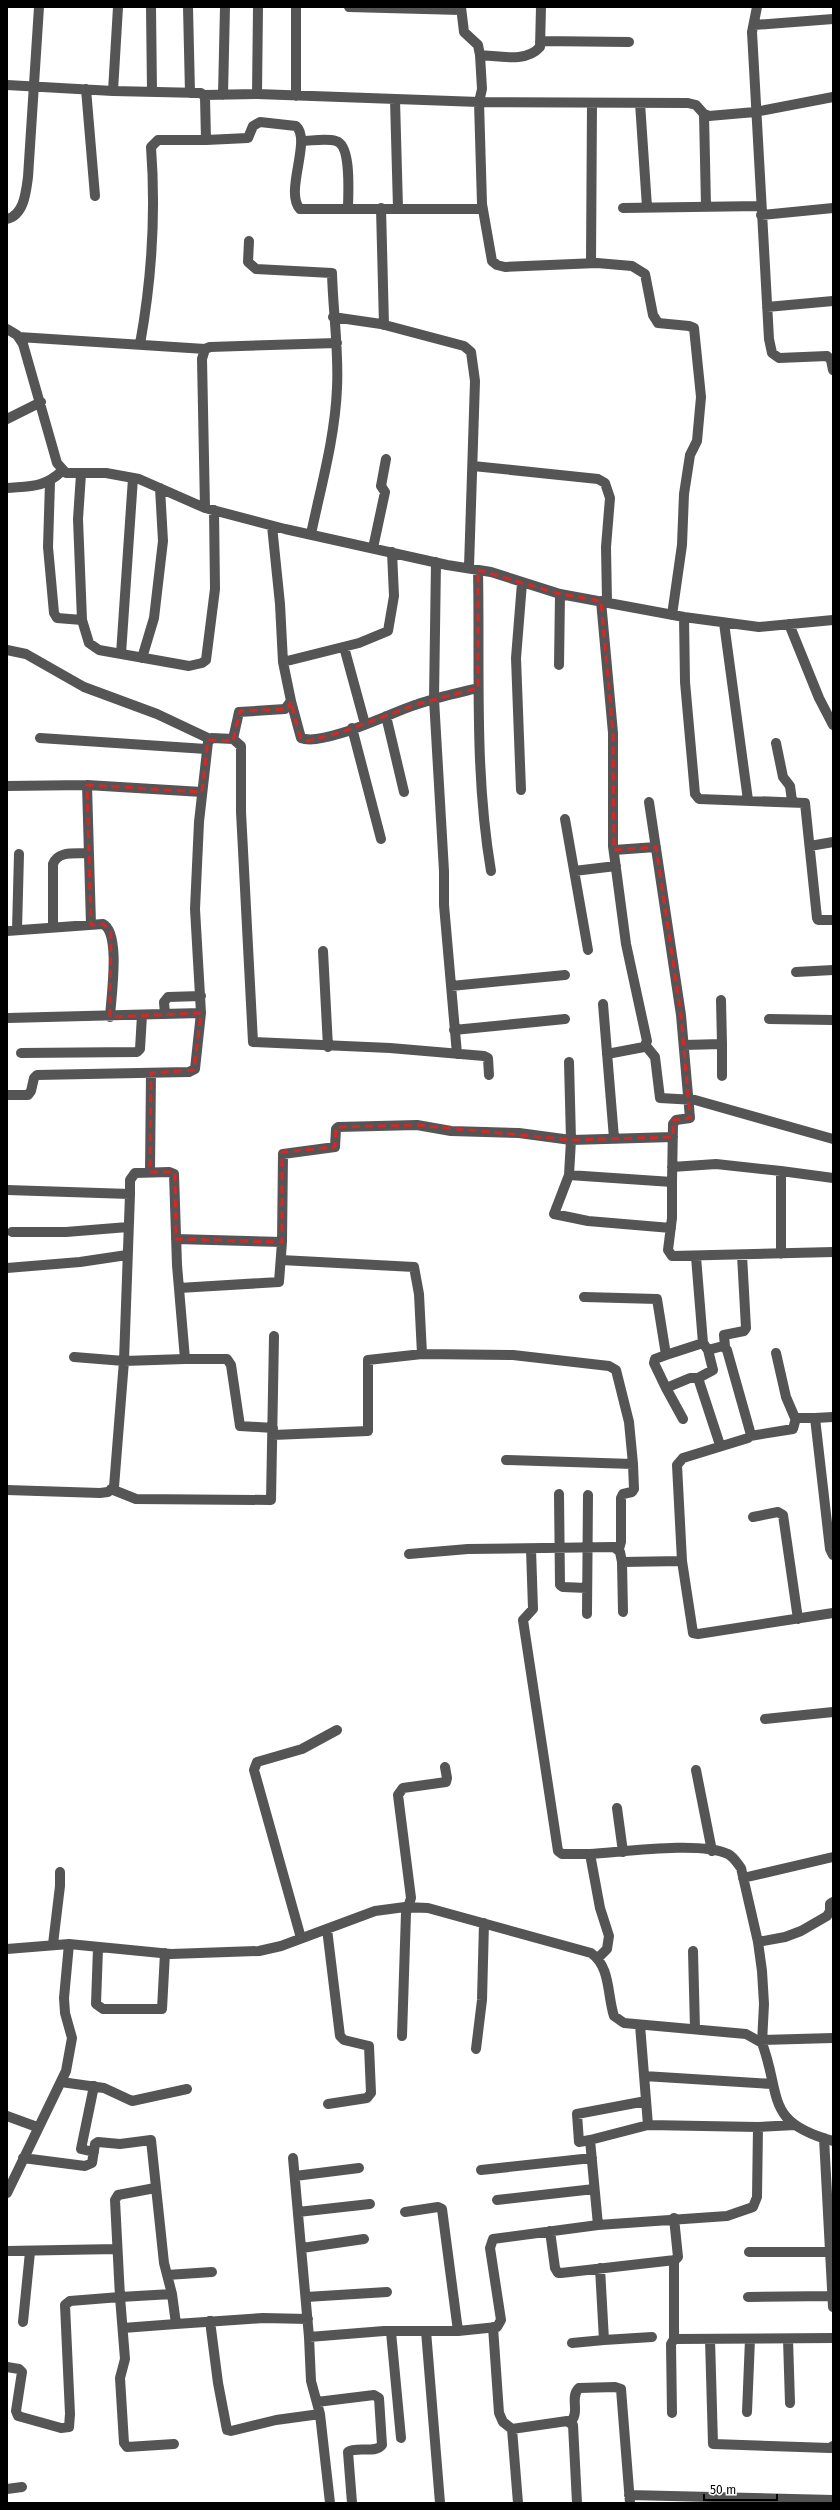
<svg xmlns="http://www.w3.org/2000/svg" width="840" height="2510" font-family="'Fira Sans',sans-serif">
	<style>
		.lines { fill: none; stroke-linecap: round; stroke-linejoin: round }
		.minor { stroke: #555; stroke-width: 10 }
		.marked { fill: none; stroke: #d62828; stroke-width: 3; stroke-dasharray: 8 5; stroke-linejoin: round }
	</style>
	<rect width="100%" height="100%" fill="#fff"/>
	<g class="lines">
		<!-- minor -->
		<path class="minor" d="M118,7L113,91L201,93L205,97L206,140L248,138L253,126L260,122L296,126C312,140 284,192 300,209H483
			M151,7L152,92
			M188,7L190,93
			M349,7L461,10
			M757,7L752,32L769,339L772,353L779,358L827,356L831,360L833,370
			M754,25L833,19
			M540,41L629,42
			M480,55C500,56 526,63 540,47L541,7
			M7,85L113,91
			M86,89L95,196
			M257,94L258,7
			M205,95L257,94L479,102L482,89L480,55L478,45L464,32L461,7
			M223,95L225,7
			M296,96V7
			M395,100L398,208
			M640,103L647,207
			M704,114L706,206
			M301,141C311,141 326,138 336,141C352,145 348,195 348,209
			M381,208L384,325
			M623,208L761,206
			M761,215L833,208
			M7,219C24,215 26,192 28,177L39,7
			M249,241L248,262L256,269L332,273C333,312 339,350 337,388C335,438 321,486 311,534
			M591,263L592,103
			M767,307L833,301
			M333,317L381,324L464,346L471,352L475,381L469,567
			M7,329L17,335L23,344L57,463L66,473H106L139,479L205,508L285,529L447,565L491,572L560,594L684,617L759,627L833,620
			M19,337L205,349
			M140,344C152,278 156,214 151,147L158,140H206
			M7,419L41,402
			M473,466L598,479L605,483L610,498L606,547L607,602
			M81,474L78,519L82,620L89,643L99,650L189,666L202,663L206,660L215,589L214,510
			M50,482L48,547L54,613L57,618L82,620
			M7,488C30,486 44,488 62,471
			M205,508L202,359L205,349L210,347L337,343
			M373,548L385,492L381,486L386,459
			M436,562L434,699L444,871V905L457,1054
			M478,570C480,671 474,771 491,871
			M601,601L613,733V846L626,944L647,1041L644,1047L607,1054
			M672,615L682,545L684,494L690,455L697,441L701,397L694,328L689,326L658,323L653,315L645,274L632,266L597,263L505,267L497,265L492,261L482,204L479,102L688,103L696,105L704,114L709,116L755,112L833,97
			M684,617L685,682L695,794L699,799L805,803L817,918L818,920H833
			M724,623L748,800
			M789,624L819,698L833,725
			M344,647L365,724
			M7,650L26,654L84,687L157,714L210,739
			M121,654L133,478
			M142,658L154,618L163,541L160,488
			M283,662L359,643L388,631L394,596L392,552
			M559,665L560,594
			M291,701L301,738C323,747 392,712 418,704C437,697 458,693 478,688
			M386,716L404,792
			M352,728L381,839
			M40,738L206,749
			M233,739L241,746V812L253,1042L390,1048L484,1056L488,1058L489,1075
			M776,743L783,777L790,786L792,801
			M87,785L91,925
			M7,786L87,785L202,792
			M521,790L516,658L522,583
			M565,819L588,950
			M810,846L833,842
			M614,850L656,847
			M574,871L616,866
			M53,927V864C58,850 76,854 89,853
			M17,930L19,854
			M7,931L103,924C121,933 111,997 110,1017
			M323,951L328,1047
			M796,972L833,970
			M451,986L565,975
			M603,1004L614,1138
			M165,1014L164,1002L168,997L201,996
			M8,1018L201,1013
			M769,1019L833,1020
			M454,1030L565,1019
			M722,1044V1076
			M684,1045L722,1044L721,1000
			M646,1046L655,1057L660,1098L695,1100L833,1139
			M21,1053L137,1052L140,1049L142,1015
			M569,1062L571,1140L673,1137
			M7,1095H28L31,1091L34,1078L37,1075L189,1072L195,1069L201,1013L195,909L199,822L208,742L212,738L233,739L239,712L285,709L291,701L283,662L280,604L272,526
			M672,1167L716,1164L781,1171V1254
			M781,1171L833,1178
			M150,1172L151,1073
			M569,1175L672,1182L673,1124L676,1120L690,1118L681,1015L649,802
			M672,1182V1218L668,1250L672,1256L833,1252
			M7,1190L130,1194V1180L135,1173L169,1172L174,1174L177,1265L185,1359L124,1361L74,1357
			M12,1232H66L128,1227
			M176,1239L282,1242
			M696,1257L703,1343L708,1350L723,1346L727,1350L751,1435L748,1438L683,1458L677,1465L682,1561L693,1633L698,1634L833,1613
			M281,1260L414,1267L419,1294L422,1354L513,1355L609,1366L616,1370L629,1422L633,1464L506,1460
			M7,1268L80,1262L127,1255
			M179,1288L279,1282L282,1242L283,1154L335,1147L336,1129L338,1127L417,1125L451,1131L519,1133L571,1140L569,1175L554,1214L588,1221L671,1228
			M584,1297L657,1299L666,1355L655,1359L654,1363L666,1388
			M725,1347L724,1335L744,1331L746,1328L742,1255
			M708,1350L713,1370L700,1377L699,1381L720,1445
			M776,1353L786,1397L795,1418
			M666,1355L703,1343
			M185,1359H227L231,1365L240,1426L273,1428
			M833,1417L815,1418L830,1549L833,1555
			M683,1419L666,1388L690,1378H699
			M273,1435L368,1431V1360L422,1354
			M750,1436L793,1429L796,1418H815
			M111,1489L136,1499L271,1500L274,1336
			M7,1490L100,1493L108,1492L114,1487L124,1361L130,1194
			M559,1494L560,1585L563,1587L587,1588
			M753,1517L778,1512L783,1515L798,1619
			M531,1549L533,1609L523,1620L558,1851L562,1854H590L600,1908L609,1936L607,1949L598,1958
			M619,1549L621,1542V1498L623,1494L632,1492L634,1489L633,1464
			M409,1554L468,1549L614,1547L620,1552L622,1562L682,1561
			M622,1562L623,1612
			M587,1614L588,1495
			M765,1719L833,1712
			M696,1770L712,1851
			M617,1808L623,1852
			M590,1854C623,1852 700,1841 728,1854C734,1857 737,1863 741,1868L758,1942L762,1971L764,2004L762,2043
			M743,1878L833,1857
			M327,1929L340,2036L344,2040L369,2046L371,2093L367,2098L328,2104
			M301,1938L254,1770L257,1762L302,1749L337,1730
			M758,1942L785,1937L801,1931L827,1916L830,1911V1904L833,1902
			M53,1944L60,1886V1872
			M98,1948L96,2004L103,2009H162L165,1953
			M7,1949L69,1944L171,1954L259,1951L281,1946L375,1911L405,1907L428,1908L591,1953C611,1967 607,1995 614,2016L624,2023L746,2034L762,2043C782,2097 764,2122 833,2141
			M693,1951L695,2029
			M640,2025L648,2125
			M402,2036L406,1913L411,1898L398,1795L403,1788L446,1782L447,1778L445,1767
			M762,2040L833,2038
			M476,2049L482,2000L484,1923
			M644,2076L772,2084
			M61,2082L104,2088L132,2101L187,2089
			M7,2116L37,2127
			M758,2127L757,2197L753,2207L727,2216L598,2225L590,2140L648,2125L758,2127L795,2125
			M824,2138L833,2307
			M590,2140L579,2142L577,2114L646,2101
			M94,2152L81,2149L94,2086
			M23,2158L85,2166L92,2163L95,2144L98,2142L120,2144L151,2140L164,2263L172,2294L120,2297L115,2200L118,2195L155,2188
			M293,2158L309,2337
			M481,2170L592,2158
			M295,2176L359,2168
			M7,2193L66,2071L72,2038L65,2013L64,1998L69,1944
			M497,2200L594,2189
			M298,2212L370,2204
			M405,2212L438,2207L442,2209L458,2331
			M550,2231L555,2268L558,2273H561L675,2260L678,2257L674,2218
			M302,2248L364,2239
			M7,2251L117,2249
			M749,2252H833
			M674,2260V2339
			M600,2268L604,2340L652,2337
			M167,2275L212,2272
			M172,2294L176,2324L263,2318L308,2319
			M306,2297L387,2292
			M748,2297L832,2296
			M210,2321L218,2383L227,2430L231,2431L276,2420L320,2414
			M23,2322L30,2252
			M493,2327L499,2413L503,2422L512,2429L518,2503
			M123,2328L176,2324
			M426,2331L440,2503
			M391,2332L401,2438
			M710,2339L713,2444L830,2448L833,2446
			M788,2339L790,2403
			M572,2343L604,2340
			M7,2367L19,2369L22,2372L16,2411L18,2416L61,2428L69,2427L70,2414L65,2305L70,2301L120,2297L125,2359L120,2378L124,2443L127,2447L174,2444
			M317,2402L374,2395L379,2398L382,2445C375,2454 357,2446 348,2452L352,2503
			M747,2412L750,2339
			M672,2413L671,2344L674,2339L833,2338
			M570,2422C581,2413 569,2397 579,2388L615,2387L621,2389L630,2503
			M512,2429L567,2421L573,2425L577,2503
			M7,2489L22,2487
			M629,2495L833,2500
			M330,2503L320,2414L311,2381L309,2337L384,2331H458L497,2327L501,2320L490,2248L493,2239L598,2225"/>
	</g>
	<!-- marked area -->
	<path class="marked" d="M478,570L560,594L601,601L613,733L614,850L656,847L681,1015L690,1118L673,1120V1137L571,1140L417,1125L336,1127L335,1147L282,1152V1242L176,1239L175,1172H150L151,1073L194,1070L201,1013L110,1017L111,932L103,924L91,925L87,785L202,792L208,740L233,741L240,711L288,709L291,701L298,731L301,738L308,741L339,733L418,704L478,688Z"/>
	<!-- border -->
	<rect width="840" height="2510" fill="none" stroke="#000000" stroke-width="16"/>
	<!-- scale -->
	<path d="M704 2494v6h73v-6" fill="none" stroke="#000000" stroke-width="2"/>
	<text x="710" y="2494" font-size="12" fill="#000000" stroke="#ffffff" stroke-width="3" paint-order="stroke">50 m</text>
</svg>
